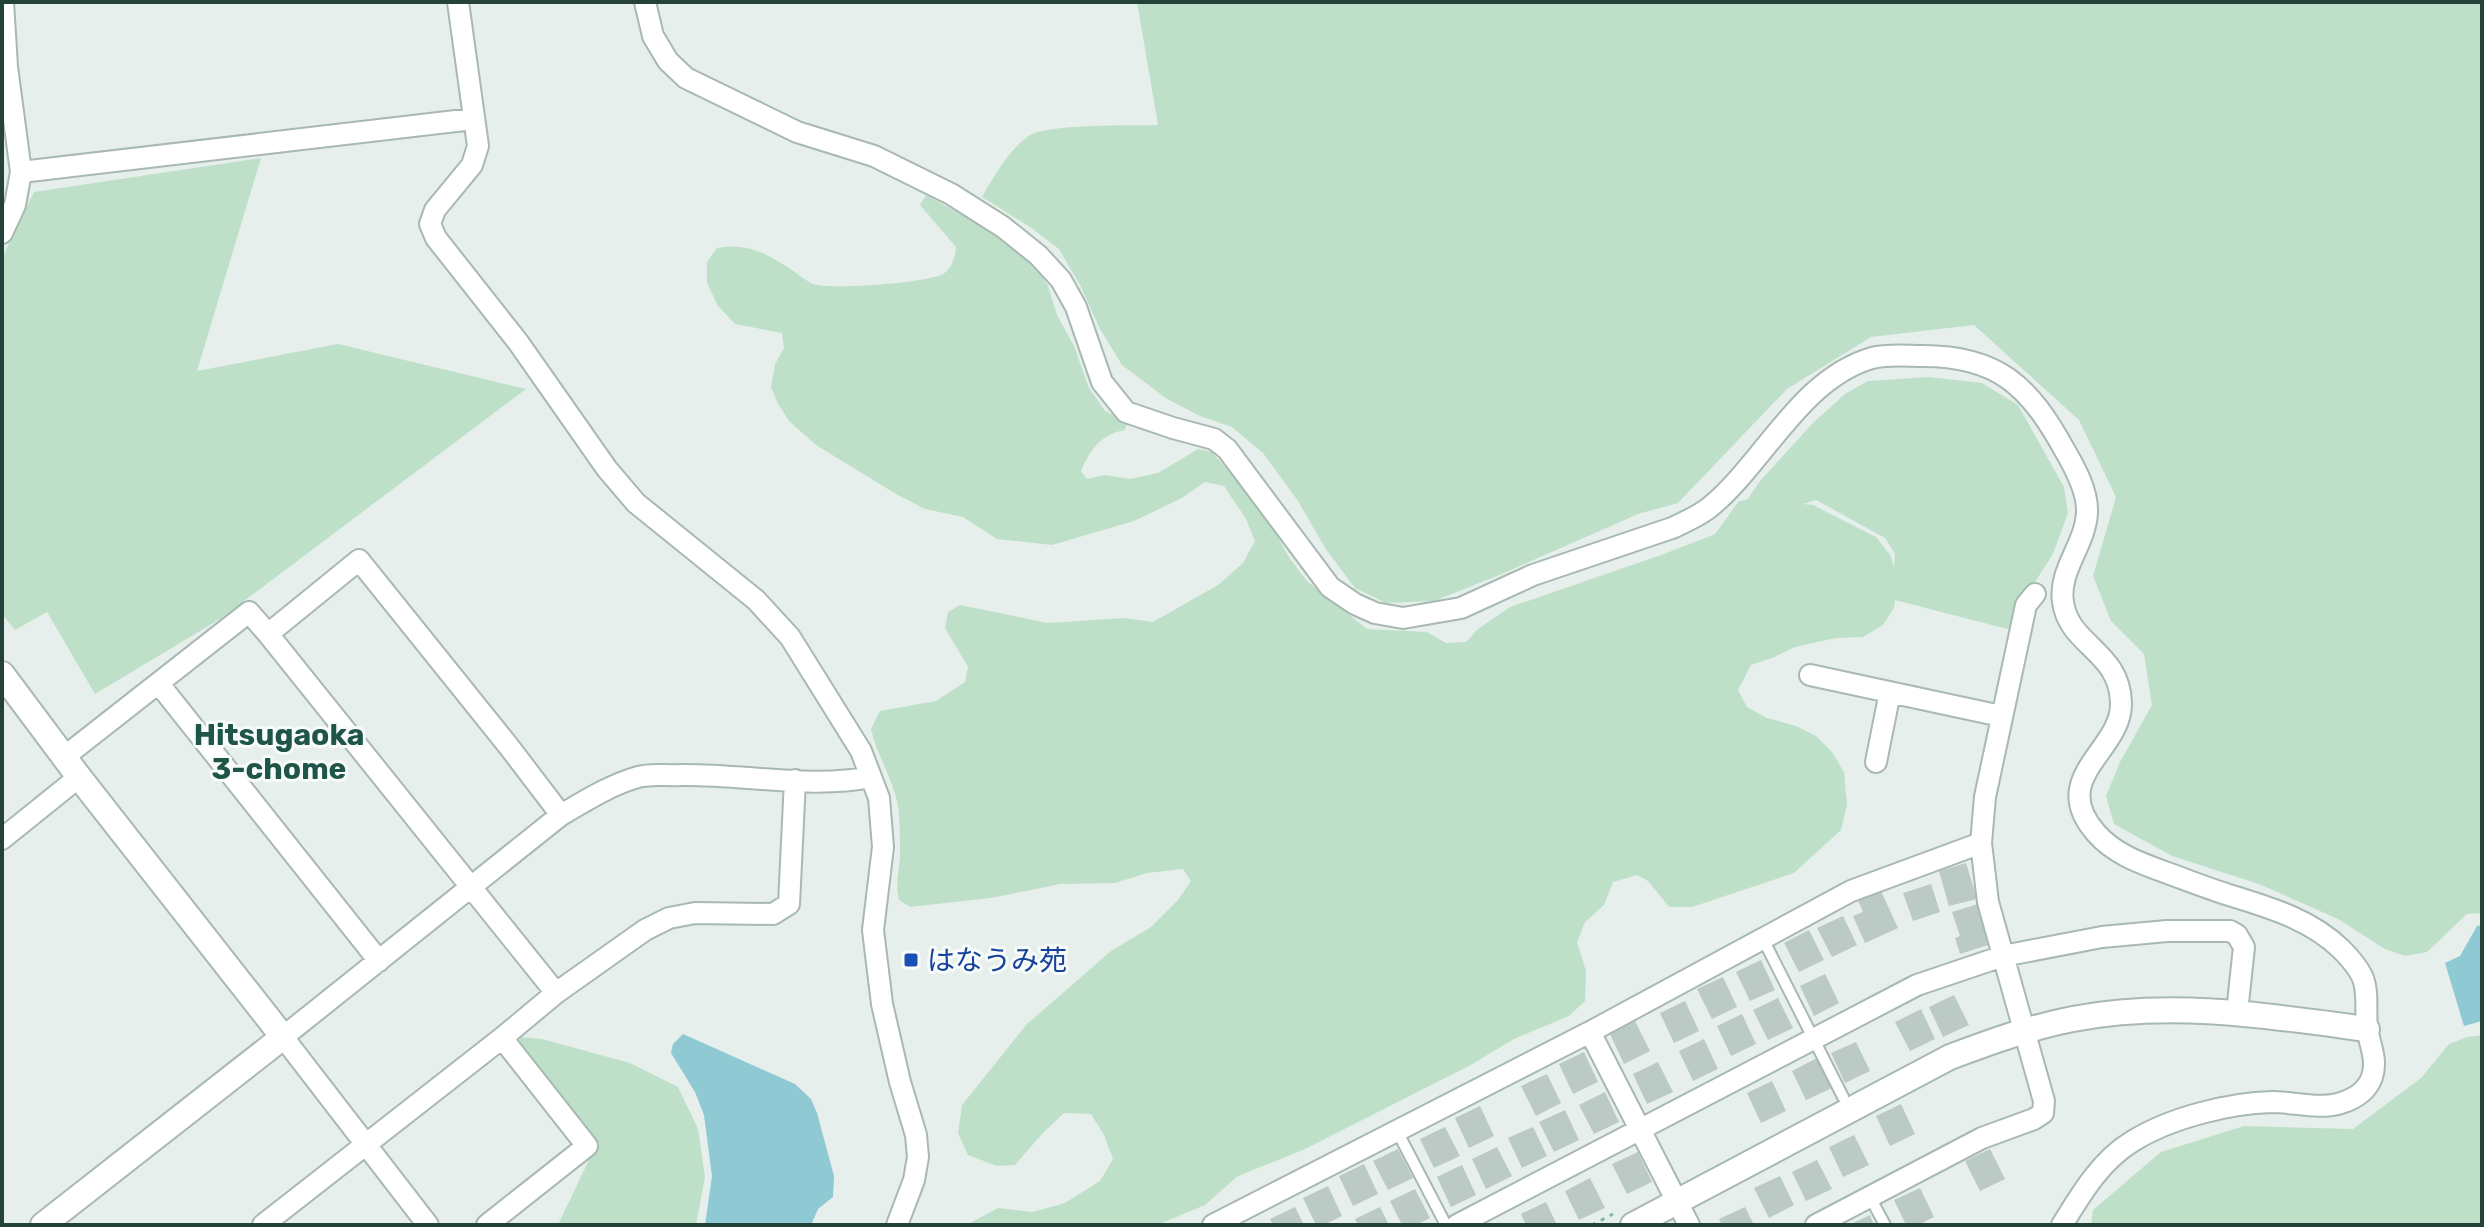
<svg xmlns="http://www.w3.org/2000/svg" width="2484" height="1227" font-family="Rubik,'Noto Sans JP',sans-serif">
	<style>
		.green { fill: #bfe0c8; fill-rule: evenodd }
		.water { fill: #8ec9d4 }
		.building { fill: #bbcac4 }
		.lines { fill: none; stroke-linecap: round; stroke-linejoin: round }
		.service-casing { stroke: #a8b8b2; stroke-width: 14 }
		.minor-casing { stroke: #a8b8b2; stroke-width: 24 }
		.tertiary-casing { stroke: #a8b8b2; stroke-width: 28 }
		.path { stroke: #86b3a5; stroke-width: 3; stroke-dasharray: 4 6; stroke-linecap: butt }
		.service { stroke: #fff; stroke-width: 10 }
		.minor { stroke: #fff; stroke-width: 20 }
		.tertiary { stroke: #fff; stroke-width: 24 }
		.transit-dot { fill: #1a4fb4; stroke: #f7fbf9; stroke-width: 3 }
		.labels { text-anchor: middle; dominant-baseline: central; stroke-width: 6; stroke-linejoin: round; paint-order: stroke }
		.transit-label { font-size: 28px; fill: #164399; stroke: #f7fbf9; text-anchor: start }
		.neighbourhood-label { font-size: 30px; font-weight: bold; fill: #1f5548; stroke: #f7fbf9 }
	</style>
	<rect width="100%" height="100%" fill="#e6efeb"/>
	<!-- green -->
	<path class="green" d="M1137,2H2482V913L2467,914L2427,952L2405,956L2385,949L2338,919L2259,884L2172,856L2114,824L2106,796L2120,762L2152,705L2144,654L2111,621L2093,576L2116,497L2079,420L1974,325L1871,337L1787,389L1678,503L1638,514L1497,576L1434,601L1386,603L1355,588L1325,548L1298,501L1263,453L1232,427L1200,416L1167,399L1122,365L1100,329L1080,285L1059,249L1030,227L982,197C994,176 1008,152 1027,137C1044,123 1133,126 1158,125Z
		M261,158L197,371L338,344L526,389L220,619L95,694L47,612L15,630L2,614V258L34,192Z
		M926,195L1003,238L1038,270L1048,286L1057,315L1074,346L1089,388L1105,411L1127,422L1125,430C1101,434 1090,450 1081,471L1087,479L1105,475L1130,479L1158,473L1198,449L1212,452L1247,492L1271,525L1290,559L1307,581L1367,629L1427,632L1446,643L1466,642L1478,629L1510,607L1664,554L1715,534L1739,501L1747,500L1760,481L1812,424L1845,394L1868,381L1929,377L1982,383L2018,405L2064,487L2068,513L2053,554L2035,582L2015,631L1895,600L1894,608L1883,625L1863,637L1836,638L1795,647L1772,658L1751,665L1738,690L1747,707L1767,718L1796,726L1816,736L1832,752L1844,772L1847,805L1841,830L1794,873L1692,907H1669L1648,881L1637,875L1613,882L1604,905L1585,922L1577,942L1586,971L1585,1001L1569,1016L1514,1039L1469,1066L1303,1150L1238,1176L1205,1205L1157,1225H970L972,1222L998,1208L1033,1212L1065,1203L1100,1181L1113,1159L1104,1135L1091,1114L1064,1113L1042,1134L1015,1165L997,1166L968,1155L958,1133L962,1105L1027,1024L1111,951L1151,927L1178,900L1191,881L1183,869L1147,873L1115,883L1060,884L991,898L910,907L899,900C895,885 899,871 900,856C900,840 900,821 898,806C893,778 877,756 871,729L880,711L936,701L965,682L968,667L945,628L948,612L960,605L1048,623L1124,618L1153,622L1218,585L1243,563L1255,541L1246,519L1224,486L1205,482L1182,498L1134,521L1052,545L997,539L963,517L925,509L896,494L816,445L789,421L778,404L771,387L775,364L784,348L782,333L735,324L718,306L707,283V262L717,248C750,243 765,253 792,270C798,274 806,281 813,284C832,290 927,283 943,274C952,268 955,258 956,247L920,205ZM1816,500L1885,538L1895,554L1894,568L1891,556L1876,537L1813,505L1803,504Z
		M2482,1035V1225H2091L2093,1210L2161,1152L2244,1126L2353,1129L2421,1078L2449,1044L2467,1037Z
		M520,1037L542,1039L630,1063L678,1087L698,1129L705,1177L696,1225H558L596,1145L519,1046Z"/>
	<!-- water -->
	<path class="water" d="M2482,925V1021L2464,1026L2445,963L2460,956L2477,926Z
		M683,1034L795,1084L811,1099L817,1113L834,1176L833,1197L818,1209L811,1225H705L712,1176L704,1115L695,1092L671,1053L673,1044Z"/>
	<!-- building -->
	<path class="building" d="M1966,863L1977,899L1949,906L1939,871Z
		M1931,884L1940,912L1913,921L1903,893Z
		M1881,891L1898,928L1865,943L1853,916L1863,912L1858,900Z
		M1978,904L1991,944L1960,954L1955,938L1960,936L1952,912Z
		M1843,916L1857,945L1832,957L1817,928Z
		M1809,930L1824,960L1799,972L1784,943Z
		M1761,960L1775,990L1750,1001L1736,972Z
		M1825,974L1839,1003L1814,1016L1800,986Z
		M1723,977L1737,1007L1712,1019L1697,989Z
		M1954,995L1969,1025L1943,1037L1929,1007Z
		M1778,998L1793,1028L1768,1040L1753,1010Z
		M1685,1001L1699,1031L1674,1043L1660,1013Z
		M1921,1009L1935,1039L1910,1051L1895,1022Z
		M1742,1014L1756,1044L1731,1056L1717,1026Z
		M1635,1021L1650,1051L1624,1064L1610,1034Z
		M1704,1039L1718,1069L1693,1081L1679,1051Z
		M1856,1042L1870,1071L1845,1083L1831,1053Z
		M1584,1052L1598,1082L1573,1094L1559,1064Z
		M1817,1058L1832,1088L1806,1100L1792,1071Z
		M1658,1062L1673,1092L1647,1104L1633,1074Z
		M1547,1074L1561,1103L1536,1116L1521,1086Z
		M1772,1081L1786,1111L1761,1123L1747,1093Z
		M1605,1092L1619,1122L1594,1134L1579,1105Z
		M1901,1104L1915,1134L1890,1146L1876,1116Z
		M1480,1106L1494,1136L1469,1148L1455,1118Z
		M1565,1110L1579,1140L1554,1152L1539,1122Z
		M1445,1127L1460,1156L1434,1168L1420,1139Z
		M1533,1127L1547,1156L1522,1168L1508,1138Z
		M1854,1135L1869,1165L1843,1177L1829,1147Z
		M1497,1147L1512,1176L1486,1189L1472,1159Z
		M1398,1149L1413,1178L1388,1190L1373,1161Z
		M1990,1149L2005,1179L1980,1191L1965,1161Z
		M1638,1152L1652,1182L1627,1194L1612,1164Z
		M1817,1160L1832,1189L1806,1201L1792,1172Z
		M1364,1164L1378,1194L1353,1206L1339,1176Z
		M1462,1165L1476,1195L1451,1207L1437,1177Z
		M1780,1176L1794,1205L1769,1218L1754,1188Z
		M1590,1178L1605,1208L1579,1220L1565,1191Z
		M1328,1186L1342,1216L1324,1225H1316L1303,1198Z
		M1920,1188L1934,1217L1918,1225H1906L1894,1200Z
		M1415,1189L1430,1218L1416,1225H1402L1390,1201Z
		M1546,1202L1557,1225H1526L1521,1214Z
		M1295,1207L1304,1225H1273L1270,1219Z
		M1380,1207L1389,1225H1358L1355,1219Z
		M1745,1207L1754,1225H1722L1719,1219Z
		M1870,1215L1874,1225H1849Z"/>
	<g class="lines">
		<defs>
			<path id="service" d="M1763,939L1843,1097
				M1397,1131L1446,1225
				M1870,1197L1885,1225"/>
			<path id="minor" d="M458,2L478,146L472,165L435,210L430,224L436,238L518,342L607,469L636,503L756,600L790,637L861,751L879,798L883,847L873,930L882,1004L900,1082L916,1135L918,1157L914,1180L897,1225
				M645,2L653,36L668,61L686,78L797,132L874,156L951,194L1003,227L1038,255L1061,280L1076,307L1102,382L1126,412L1173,428L1214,439L1227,449L1330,587L1355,604L1375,613L1403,618L1461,608L1533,575L1672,528C1685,522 1699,516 1710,507C1764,463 1800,379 1872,358C1888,354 1907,356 1923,356C1998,356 2029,386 2064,449C2074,466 2088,491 2087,512C2086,544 2058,570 2063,602C2069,646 2120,651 2121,703C2122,751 2047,777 2096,833C2115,855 2143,864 2170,874C2189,881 2207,888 2226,894C2267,907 2309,918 2341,949C2349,957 2357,966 2362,976C2369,991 2365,1010 2367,1027C2369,1044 2378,1059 2372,1077C2367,1091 2354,1099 2341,1103C2320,1110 2294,1102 2272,1102C2229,1103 2170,1118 2133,1141C2101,1160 2081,1194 2062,1225
				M21,172L473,119
				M2,233L15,205L21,172L7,67L3,2
				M268,634L556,993
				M1810,675L2001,716
				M159,684L379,961
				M64,757L249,612L268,634L359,560L510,748L561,815
				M1876,762L1890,692
				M2,839L79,777
				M263,1225L502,1038
				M428,1225L283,1037L561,815C585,801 610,785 638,777C651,773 667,776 681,775C743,774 811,789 871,777
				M487,1225L587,1146L502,1038L556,993L645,930L669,918L695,913L773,914L789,904L795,780
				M1213,1225L1590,1032
				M1457,1225L1917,985L2003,956L2102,937L2167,931H2230L2237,935L2244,947L2237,1012
				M1689,1225L1590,1032L1851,891L1981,843
				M1816,1225L1982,1138L2034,1119L2043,1113L2044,1101L1988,902L1981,843L1985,797L2026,605L2035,594"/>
			<path id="tertiary" d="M2,674L79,777L283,1037L43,1225
				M1633,1225L1950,1057C1990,1042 2031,1027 2073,1019C2172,1000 2269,1016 2367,1029"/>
		</defs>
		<!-- service casing -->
		<use href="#service" class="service-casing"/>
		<!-- minor casing -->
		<use href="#minor" class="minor-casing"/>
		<!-- tertiary casing -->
		<use href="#tertiary" class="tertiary-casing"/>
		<!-- path -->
		<path class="path" d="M1592,1225L1613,1214"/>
		<!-- service -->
		<use href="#service" class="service"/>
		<!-- minor -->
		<use href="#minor" class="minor"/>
		<!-- tertiary -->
		<use href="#tertiary" class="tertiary"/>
	</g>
	<!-- markers -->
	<rect class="transit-dot" x="903" y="952" width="16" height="16" rx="4"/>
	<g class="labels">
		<!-- transit labels -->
		<g class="transit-label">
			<text x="927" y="960">はなうみ苑</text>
		</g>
		<!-- neighbourhood labels -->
		<g class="neighbourhood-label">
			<text x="279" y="735">Hitsugaoka<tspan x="279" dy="34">3-chome</tspan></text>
		</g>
	</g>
	<!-- border -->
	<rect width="2484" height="1227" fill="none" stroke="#24423a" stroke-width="8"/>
</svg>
